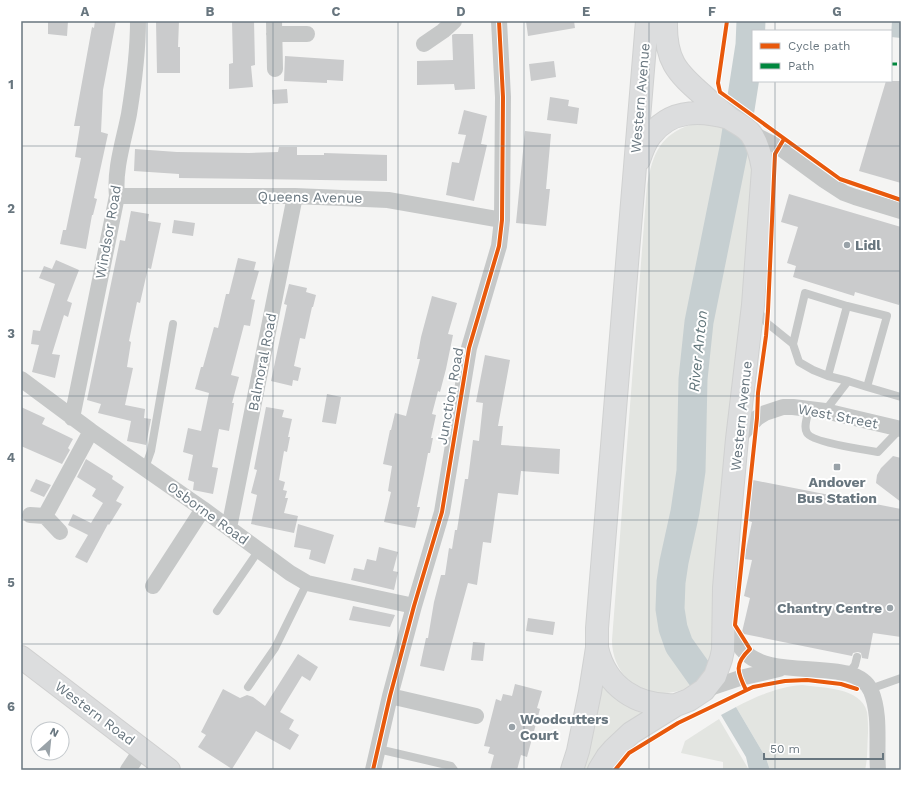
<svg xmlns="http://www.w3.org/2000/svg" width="922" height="791" font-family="'Work Sans',sans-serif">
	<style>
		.green { fill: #e3e5e1 }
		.water { fill: #c6cfd1 }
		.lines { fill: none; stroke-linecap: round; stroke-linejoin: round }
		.river { stroke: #c6cfd1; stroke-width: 29 }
		.building { fill: #cacbcc }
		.secondary-casing { stroke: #d0d0d0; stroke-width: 24 }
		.primary-casing { stroke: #d0d1d1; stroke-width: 24 }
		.service { stroke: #c6c8c8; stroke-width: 8 }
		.minor { stroke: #c6c8c8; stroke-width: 16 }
		.secondary { stroke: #dcddde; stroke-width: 22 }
		.primary { stroke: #dcddde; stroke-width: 22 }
		.quiet { stroke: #00873e; stroke-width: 3; stroke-dasharray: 6 3; stroke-linecap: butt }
		.cycleway-casing { stroke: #fff; stroke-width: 6 }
		.cycleway { stroke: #e8590c; stroke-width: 4 }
		.grid { fill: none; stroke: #68767f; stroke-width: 1; stroke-opacity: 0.55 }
		.poi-dot { fill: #99a2a8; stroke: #fff; stroke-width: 1.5 }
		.labels { text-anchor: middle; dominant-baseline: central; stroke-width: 4; stroke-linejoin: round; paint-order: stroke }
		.street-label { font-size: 14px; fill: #68767f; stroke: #fff }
		.poi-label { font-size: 14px; font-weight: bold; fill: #68767f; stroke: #fff; text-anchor: start }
		.water-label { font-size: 15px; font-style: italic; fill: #63777c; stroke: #fff }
		.neatline { fill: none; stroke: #68767f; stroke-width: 1.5 }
		.grid-label { font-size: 13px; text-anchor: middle; font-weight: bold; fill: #68767f }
	</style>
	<rect width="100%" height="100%" fill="#f4f4f3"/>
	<!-- green -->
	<path class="green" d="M692,124C712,123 737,127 747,146C750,152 752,158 755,164L714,656C711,662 708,670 705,676C701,681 693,685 687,688C651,704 612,681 612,640L647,185C653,153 660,135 692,124Z
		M601,685L623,704L643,714L592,770H579Z
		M802,685C822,688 861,687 867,712C868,719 868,726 868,733C867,746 868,758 865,770H770L766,758L736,707C758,696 777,687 802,685Z
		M719,719L749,770H723V762L681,753L685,741Z"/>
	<!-- water -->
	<path class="water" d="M892,21H901V38L891,37Z
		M736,707L766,758L770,770H749L746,757L721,715Z"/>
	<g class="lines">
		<!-- river -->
		<path class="river" d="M701,676L679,645L673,628L670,609L671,582L674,562L685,512L691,471L693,379L699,322L734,148L750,45L751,21"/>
	</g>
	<!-- building -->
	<path class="building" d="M48,21H68L67,36L48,34Z
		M95,21H116L103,90L101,132L108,134L94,198L97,199L93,215H92L86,249L60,244L63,230H66L81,158L75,157L80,126H74L92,27L94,28Z
		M156,21H179L178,47H180V73H157Z
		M232,21H254L255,65L251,66L253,87L229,89V64L233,63Z
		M526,21H574L575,28L528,36Z
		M454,34H473L475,89L455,90L454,84L417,85V61L453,60L452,35Z
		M285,56L344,60L343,81L327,80V83L284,81Z
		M554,61L556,77L531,81L529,64Z
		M886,81H901V183L859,171Z
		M287,89L288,103L273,104L272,90Z
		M550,97L569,100L568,106L579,108L577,124L547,120Z
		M464,110L487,116L481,144L487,145L474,201L446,195L452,162L459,163L466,135L458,134Z
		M525,131L551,134L546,189H550L546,226L516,223Z
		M279,147H297V155H324V153L387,155V181L179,178V174L134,171L135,149L177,152L249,153L278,152Z
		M789,194L901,227V299L899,305L855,292L854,296L793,277L796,266L787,263L798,227L781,222Z
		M131,211L149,214L148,221L161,223L151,269L148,268L140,303L137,302L129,341L131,342L127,367L133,368L125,405L145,409L144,418L151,419L146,445L127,441L131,421L98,413L101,404L87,400L120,240L125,241Z
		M174,220L195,223L193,236L172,233Z
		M238,258L256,262L254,270L259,271L251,299L255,300L250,326L244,325L231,375L239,377L232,403H234L229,431L219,429L212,467L218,468L213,494L193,490L194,482L188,480L193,455L183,452L188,428L201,431L209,393L195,389L201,367H203L214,327L218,328L226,294H229Z
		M56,260L79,270L67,301L72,303L68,317L64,315L52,354L60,355L55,378L32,372L39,345L31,344L33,330L40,331L55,284L39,278L44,266L52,269Z
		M289,284L307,288L306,292L316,295L313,307H312L305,339L300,338L294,366L301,368L298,381L293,380L292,386L271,381L287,305L284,304Z
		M432,296L457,303L448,334L453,335L446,369L440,392L438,391L432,414L436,415L431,438H433L430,453H428L424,474L417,507H420L415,528L384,522L391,492L388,491L392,466L383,464L390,430H391L395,413L406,416L420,359H417L421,337Z
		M485,355L510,360L498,426H503L501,445L560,449L559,474L521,471L518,495L498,493L491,543L483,542L477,585L468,583L444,671L420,666L426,638H428L434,602L441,575H445L449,548L452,549L455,530H457L465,479H468L473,440L479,441L483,403L476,402Z
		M327,394L341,397L336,424L322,422Z
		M21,407L45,418L42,424L73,439L68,448L70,450L62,464L21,446Z
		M266,407L284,410L282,417L292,419L288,437H290L287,452L284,451L279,480L285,482L283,490L287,491L285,498H288L284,513L298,516L294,533L251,524L257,495L251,493L257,470L254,469Z
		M893,456L901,458V502L876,483L877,475L881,468Z
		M86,459L113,476L112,479L124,487L116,501L122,504L109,525L108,524L87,563L75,557L88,535L68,525L73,514L91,523L103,503L92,496L96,489L77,477Z
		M36,479L51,485L44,497L30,491Z
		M753,480L901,509V637L873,633L868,659L862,658L861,653L858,652L853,653L852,656L744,634L742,632L750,598L744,596L752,560L744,559L752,522L746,520Z
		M298,524L334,535L325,564L309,559L311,550L294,547Z
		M379,547L398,552L393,571L398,572L394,590L351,580L354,568L364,570L367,559L376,561Z
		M353,606L395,615L390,627L349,620Z
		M528,618L555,622L553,635L526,631Z
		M473,642L485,643L483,661L471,660Z
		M298,654L318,667L310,681L302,676L280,712L294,720L289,729L299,735L290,750L256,731L232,769L198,747L206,735L201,732L223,689L240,698L247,695L253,697L265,706Z
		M515,684L542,691L537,708L540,709L527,757L521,755L517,770H490L494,755L488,753L490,747L484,746L496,699L501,701L503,694L512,696Z"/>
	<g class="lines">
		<defs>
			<path id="secondary" d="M21,657L169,770"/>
			<path id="primary" d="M639,160C642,151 645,142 651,135C671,109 701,110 729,118
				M597,648C606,687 637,707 676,705
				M572,770L578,751L590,692L597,648V628L647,21
				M599,770L607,757L614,749L631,733L676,705L689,700L704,690L715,676L721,659L723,650L724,588L730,515L737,439L753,305L763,169C761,157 758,144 751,134C746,127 736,123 729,118C720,111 712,103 704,96C676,72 665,60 666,21"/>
		</defs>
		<!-- secondary casing -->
		<use href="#secondary" class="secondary-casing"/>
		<!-- primary casing -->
		<use href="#primary" class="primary-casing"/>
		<!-- service -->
		<path class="service" d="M756,308L767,323L793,344L799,362L813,370L828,376L847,306L887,316L867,387L848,381L825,411
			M793,344L805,293L847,306
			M828,376L848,381
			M867,387L901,397
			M809,409C808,415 803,427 807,433C811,442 866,450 878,452L900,429
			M145,468L151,451L173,324
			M217,611L259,550
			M849,673L855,665L857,657
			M248,687L275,648L307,583
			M870,689L901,678
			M378,749L451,766L454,770"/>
		<!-- minor -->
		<path class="minor" d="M274,21L275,69
			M274,34H307
			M424,44L443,31L454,21
			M751,133L779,147L824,180L844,193L855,197L901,211
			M117,196H295L388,200L502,220
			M21,379L91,431L203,509L290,573L307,583L414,606
			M72,418L117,196C114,169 124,140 129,114C134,83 138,52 138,21
			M737,439L757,418L765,413L783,407H793L825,411L901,429
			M30,515L45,516L60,532
			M45,516L91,431
			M229,528L295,196
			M153,586L203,509
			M723,618L742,649C769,684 855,654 871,691C881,715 876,744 878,770
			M704,690L740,678L779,669
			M390,696L476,716
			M128,770L142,749
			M373,770L390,696L414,606L442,512L469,348L499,246L502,220L503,97L499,21"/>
		<!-- secondary -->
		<use href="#secondary" class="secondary"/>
		<!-- primary -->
		<use href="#primary" class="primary"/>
		<!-- quiet -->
		<path class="quiet" d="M891,64H901"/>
		<defs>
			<path id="cycleway" d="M727,21L718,83L720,92L840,179L901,200
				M746,690C737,672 734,664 750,649L735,625L757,418L758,393L766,336L768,311L775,154L784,139
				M373,770L390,696L414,606L442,512L469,348L499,246L502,220L503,97L499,21
				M615,770L629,753L678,723L753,687L785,681L807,680L841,684L857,689"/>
		</defs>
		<!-- cycleway casing -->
		<use href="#cycleway" class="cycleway-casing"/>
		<!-- cycleway -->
		<use href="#cycleway" class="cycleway"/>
	</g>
	<!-- grid -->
	<path class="grid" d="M147,21V770M273,21V770M398,21V770M524,21V770M649,21V770M775,21V31M775,81V770M21,146H901M21,271H901M21,396H901M21,520H901M21,644H901"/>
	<!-- markers -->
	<g class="poi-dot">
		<circle cx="847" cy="245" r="4"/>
		<rect x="833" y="463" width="8" height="8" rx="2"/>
		<circle cx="890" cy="608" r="4"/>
		<circle cx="512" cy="727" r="4"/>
	</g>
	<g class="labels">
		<!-- street labels -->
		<g class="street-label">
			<text transform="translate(640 98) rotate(-85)">Western Avenue</text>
			<text transform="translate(310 197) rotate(1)">Queens Avenue</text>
			<text transform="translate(108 232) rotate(-80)">Windsor Road</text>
			<text transform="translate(262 362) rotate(-79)">Balmoral Road</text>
			<text transform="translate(450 396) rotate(-80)">Junction Road</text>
			<text transform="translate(741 416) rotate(-84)">Western Avenue</text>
			<text transform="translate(838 416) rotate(11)">West Street</text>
			<text transform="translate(208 513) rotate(36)">Osborne Road</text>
			<text transform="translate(95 713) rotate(37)">Western Road</text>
		</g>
		<!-- poi labels -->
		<g class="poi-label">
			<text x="855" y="245">Lidl</text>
			<text x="837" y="482" text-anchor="middle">Andover<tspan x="837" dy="16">Bus Station</tspan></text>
			<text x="882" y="608" text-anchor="end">Chantry Centre</text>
			<text x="520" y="719">Woodcutters<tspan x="520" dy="16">Court</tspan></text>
		</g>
		<!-- water labels -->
		<g class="water-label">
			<text transform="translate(698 351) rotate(-84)">River Anton</text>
		</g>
	</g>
	<!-- border -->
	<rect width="922" height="791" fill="none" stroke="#ffffff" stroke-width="44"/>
	<!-- legend -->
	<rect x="752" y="30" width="140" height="52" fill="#ffffff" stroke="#c3c8cc"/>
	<rect x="760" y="43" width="20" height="6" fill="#e8590c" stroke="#c3c8cc"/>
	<text x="788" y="50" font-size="12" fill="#68767f">Cycle path</text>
	<rect x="760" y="63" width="20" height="6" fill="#00873e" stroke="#c3c8cc"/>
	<text x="788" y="70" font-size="12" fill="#68767f">Path</text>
	<!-- north arrow -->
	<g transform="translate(50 741) rotate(27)"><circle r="19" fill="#ffffff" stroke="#c3c8cc"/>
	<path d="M0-3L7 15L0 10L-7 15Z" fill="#99a2a8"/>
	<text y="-6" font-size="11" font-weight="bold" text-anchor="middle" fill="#68767f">N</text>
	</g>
	<!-- scale -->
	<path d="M764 753v6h119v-6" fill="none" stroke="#68767f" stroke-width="2"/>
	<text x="770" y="753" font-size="12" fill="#68767f" stroke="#ffffff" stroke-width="3" paint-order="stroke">50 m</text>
	<rect x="22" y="22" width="878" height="747" class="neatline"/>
	<g class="grid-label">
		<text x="85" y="16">A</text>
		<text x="210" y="16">B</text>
		<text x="336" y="16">C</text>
		<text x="461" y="16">D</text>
		<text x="586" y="16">E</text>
		<text x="712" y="16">F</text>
		<text x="837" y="16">G</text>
		<text x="11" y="89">1</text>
		<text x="11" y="213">2</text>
		<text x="11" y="338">3</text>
		<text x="11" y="462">4</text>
		<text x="11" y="587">5</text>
		<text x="11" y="711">6</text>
	</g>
</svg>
